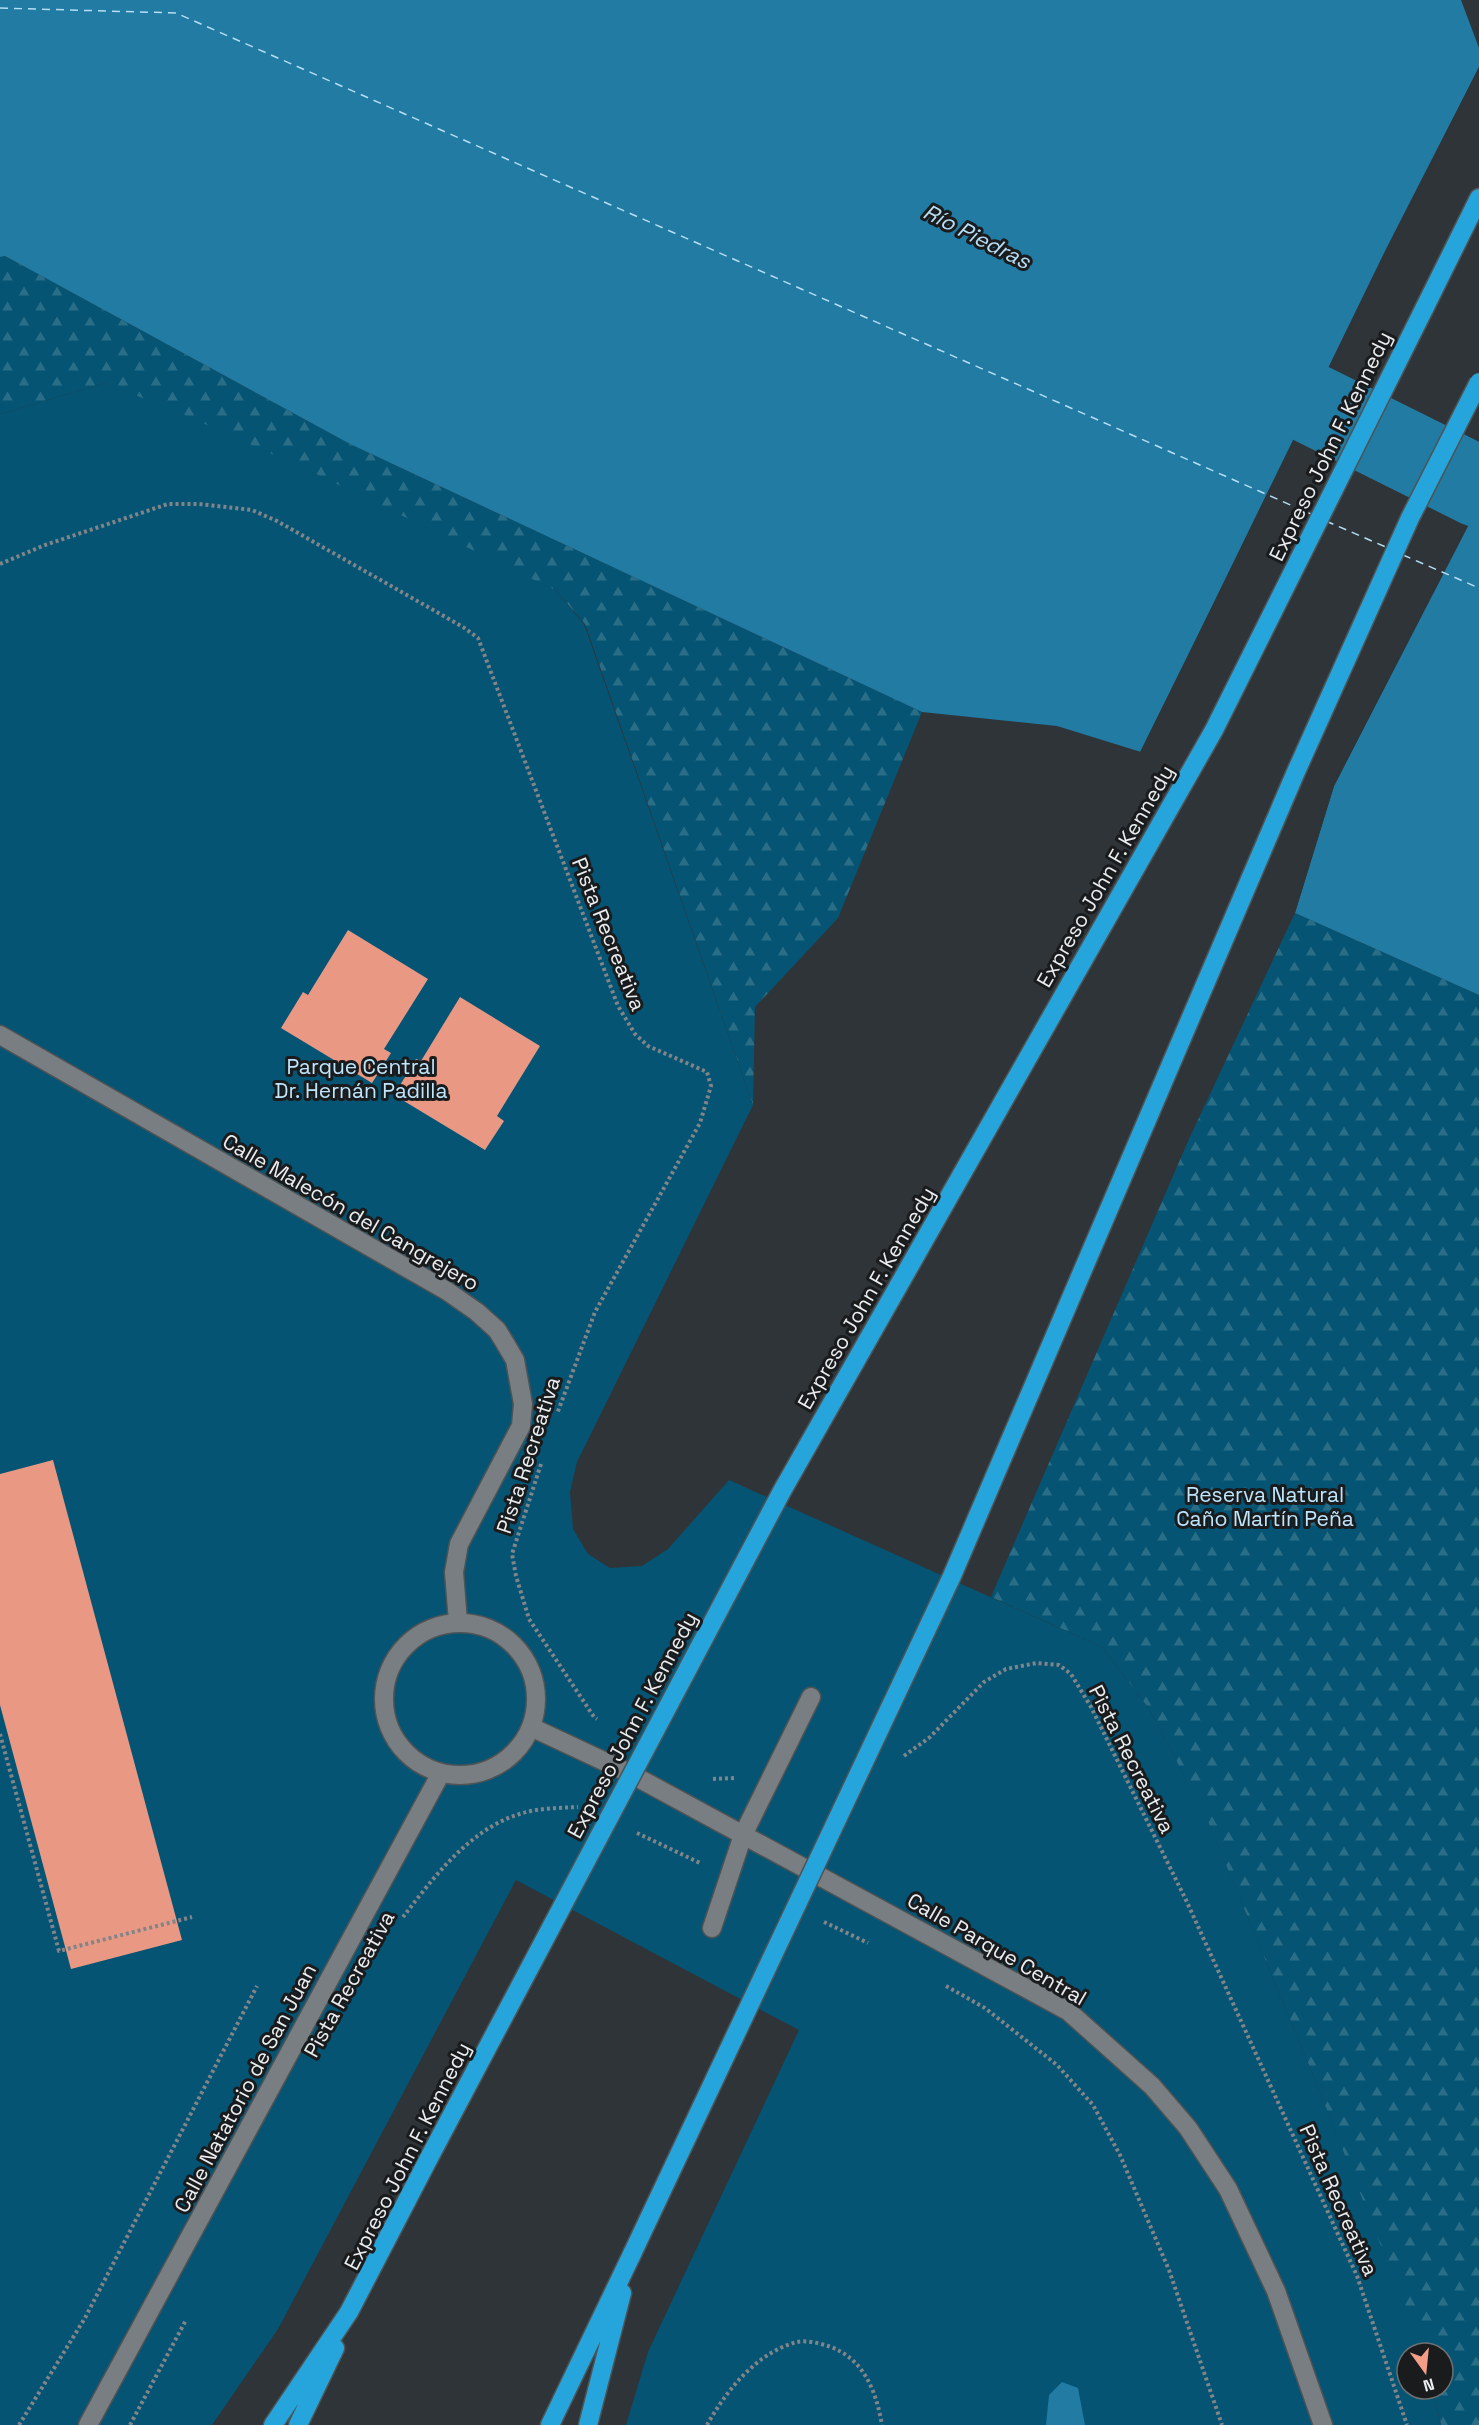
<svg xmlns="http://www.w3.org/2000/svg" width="1479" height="2425" font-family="'Space Grotesk',sans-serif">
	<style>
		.forest { fill: url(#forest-firs) }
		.green { fill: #055473 }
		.water { fill: #217ba3 }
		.pier { fill: #2f3438 }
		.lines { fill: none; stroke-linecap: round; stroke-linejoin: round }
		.river { stroke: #217ba3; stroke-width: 81 }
		.ferry { stroke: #b6def5; stroke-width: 1.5; stroke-dasharray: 8 6; stroke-linecap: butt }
		.building { fill: #e99983 }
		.lane-casing { stroke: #4e5355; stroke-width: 21 }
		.highway-casing { stroke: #4e5355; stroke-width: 21 }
		.path { stroke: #818589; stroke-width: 4; stroke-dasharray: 3 3; stroke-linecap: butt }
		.lane { stroke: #787e82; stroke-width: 18 }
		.highway { stroke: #25a5dc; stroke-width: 18 }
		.highway-bridge-casing { stroke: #4e5355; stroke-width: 21; stroke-linecap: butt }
		.highway-bridge { stroke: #25a5dc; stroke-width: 18 }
		.labels { text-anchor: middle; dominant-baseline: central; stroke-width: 6; stroke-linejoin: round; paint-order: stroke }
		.street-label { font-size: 21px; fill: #eaeef0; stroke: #191b1d }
		.park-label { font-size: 21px; fill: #bee6fd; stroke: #191b1d }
		.water-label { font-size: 22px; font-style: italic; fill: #b6def5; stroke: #191b1d }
	</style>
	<defs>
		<pattern id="forest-firs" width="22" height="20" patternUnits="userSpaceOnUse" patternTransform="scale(1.5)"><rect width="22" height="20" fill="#055473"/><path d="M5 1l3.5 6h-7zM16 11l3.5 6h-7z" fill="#2a6d87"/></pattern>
	</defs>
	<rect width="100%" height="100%" fill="#2f3438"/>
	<!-- forest -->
	<path class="forest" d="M5,256L350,444L922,712L838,918L755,1007L753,1105L585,624L555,590L105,383L0,414V257Z
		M1295,913L1479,995V2425H1441L1432,2389H1443V2353H1422L1313,2075L1207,1820L1149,1709L1102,1647L991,1597L1189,1139Z"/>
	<!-- green -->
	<path class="green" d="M105,383L180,413L312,472L555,590L584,624L753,1105L577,1462L570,1492L573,1529L588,1554L610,1568L642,1566L668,1549L729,1480L1102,1647L1149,1709L1207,1819L1313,2075L1420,2344L1422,2353H1407V2389H1432L1441,2425H626L648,2352L799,2030L516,1880L278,2329L212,2425H0V414Z"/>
	<!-- water -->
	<path class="water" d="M0,0H1461L1479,48V67L1386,249L1141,752L1057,726L922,712L350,444L5,256L0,257Z
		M1479,505V995L1295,913L1334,786Z
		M1062,2382L1078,2388L1085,2425H1046L1049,2395Z"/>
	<!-- pier -->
	<path class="pier" d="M1479,67V74L1389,251L1143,753L1139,754Z
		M1479,502L1334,786L1294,916L1292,912L1332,785Z"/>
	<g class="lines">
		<!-- river -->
		<path class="river" d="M1210,353L1479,487"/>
		<!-- ferry -->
		<path class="ferry" d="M0,8L176,13L1311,514
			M1326,521L1388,548
			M1403,555L1479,588"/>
	</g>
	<!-- building -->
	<path class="building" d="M348,930L428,979L384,1049L391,1053L372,1083L281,1028L303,992L308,995Z
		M460,997L540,1046L497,1116L504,1121L485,1150L394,1095L416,1059L421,1061Z
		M53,1460L182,1940L71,1969L0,1705V1474Z"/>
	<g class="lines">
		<defs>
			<path id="lane" d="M0,1035L447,1291L477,1312L497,1330L505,1343L515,1360L523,1404L521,1426L459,1544L454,1572L458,1622
				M384 1699a76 76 0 1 1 152 0a76 76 0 1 1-152 0Z
				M531,1727L629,1773L1068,2011L1152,2086L1188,2128L1228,2189L1276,2291L1323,2425
				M712,1928L743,1835L811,1697
				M88,2425L441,1773"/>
			<path id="highway" d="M1424,309L1479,198
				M273,2425L349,2312L429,2158
				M298,2425L335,2348
				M550,2425L633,2252
				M588,2425L622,2293"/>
		</defs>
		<!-- lane casing -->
		<use href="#lane" class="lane-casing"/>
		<!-- highway casing -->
		<use href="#highway" class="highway-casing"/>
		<!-- path -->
		<path class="path" d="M0,564L45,545L168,504H199L252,510L277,521L463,627L478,638L618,1006L635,1034L648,1046L707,1072L711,1086L700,1123L595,1312L557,1414
			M541,1464L512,1554L516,1576L529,1619L594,1717L597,1719
			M0,1734L59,1951L192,1917
			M904,1756L930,1737L984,1682L1006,1669L1037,1663L1059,1665L1071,1674L1091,1707L1186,1900L1357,2276L1407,2425
			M713,1779L735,1778
			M637,1833L700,1863
			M403,1917C434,1877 471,1827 523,1813C540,1808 560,1808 578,1807
			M824,1922L868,1943
			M946,1986L985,2008L1057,2065L1093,2105L1120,2155L1169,2270L1222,2425
			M19,2425L85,2318L257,1986
			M130,2425L186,2320
			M707,2425C726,2391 757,2352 797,2342C806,2340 819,2343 828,2346C864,2358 876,2391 882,2425"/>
		<!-- lane -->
		<use href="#lane" class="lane"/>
		<!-- highway -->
		<use href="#highway" class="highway"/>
		<defs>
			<path id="highway-bridge" d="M429,2158L782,1491L1214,730L1424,309
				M633,2252L952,1576L1295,774L1410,518L1479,382"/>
		</defs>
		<!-- highway-bridge casing -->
		<use href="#highway-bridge" class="highway-bridge-casing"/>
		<!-- highway-bridge -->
		<use href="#highway-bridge" class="highway-bridge"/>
	</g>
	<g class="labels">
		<!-- street labels -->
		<g class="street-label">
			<text transform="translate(1330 446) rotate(-64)">Expreso John F. Kennedy</text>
			<text transform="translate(1105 876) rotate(-60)">Expreso John F. Kennedy</text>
			<text transform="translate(609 934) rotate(68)">Pista Recreativa</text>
			<text transform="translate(351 1212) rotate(30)">Calle Malecón del Cangrejero</text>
			<text transform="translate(866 1298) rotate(-60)">Expreso John F. Kennedy</text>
			<text transform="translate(528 1455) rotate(-72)">Pista Recreativa</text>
			<text transform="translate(632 1725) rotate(-62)">Expreso John F. Kennedy</text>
			<text transform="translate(1132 1759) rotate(63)">Pista Recreativa</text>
			<text transform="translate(997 1949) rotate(30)">Calle Parque Central</text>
			<text transform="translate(349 1984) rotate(-61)">Pista Recreativa</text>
			<text transform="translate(245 2088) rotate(-62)">Calle Natatorio de San Juan</text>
			<text transform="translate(407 2156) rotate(-63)">Expreso John F. Kennedy</text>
			<text transform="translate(1339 2200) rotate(66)">Pista Recreativa</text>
		</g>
		<!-- park labels -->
		<g class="park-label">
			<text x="361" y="1066">Parque Central<tspan x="361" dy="24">Dr. Hernán Padilla</tspan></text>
			<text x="1265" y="1494">Reserva Natural<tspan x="1265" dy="24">Caño Martín Peña</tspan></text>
		</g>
		<!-- water labels -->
		<g class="water-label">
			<text transform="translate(977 236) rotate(27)">Río Piedras</text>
		</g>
	</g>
	<!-- north arrow -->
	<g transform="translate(1425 2371) rotate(165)"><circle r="28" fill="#191b1d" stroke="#6d6f71" stroke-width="1.5"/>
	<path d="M0-4.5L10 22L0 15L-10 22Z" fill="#f49e87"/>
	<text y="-9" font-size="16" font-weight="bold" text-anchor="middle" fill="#eaeef0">N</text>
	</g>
</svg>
